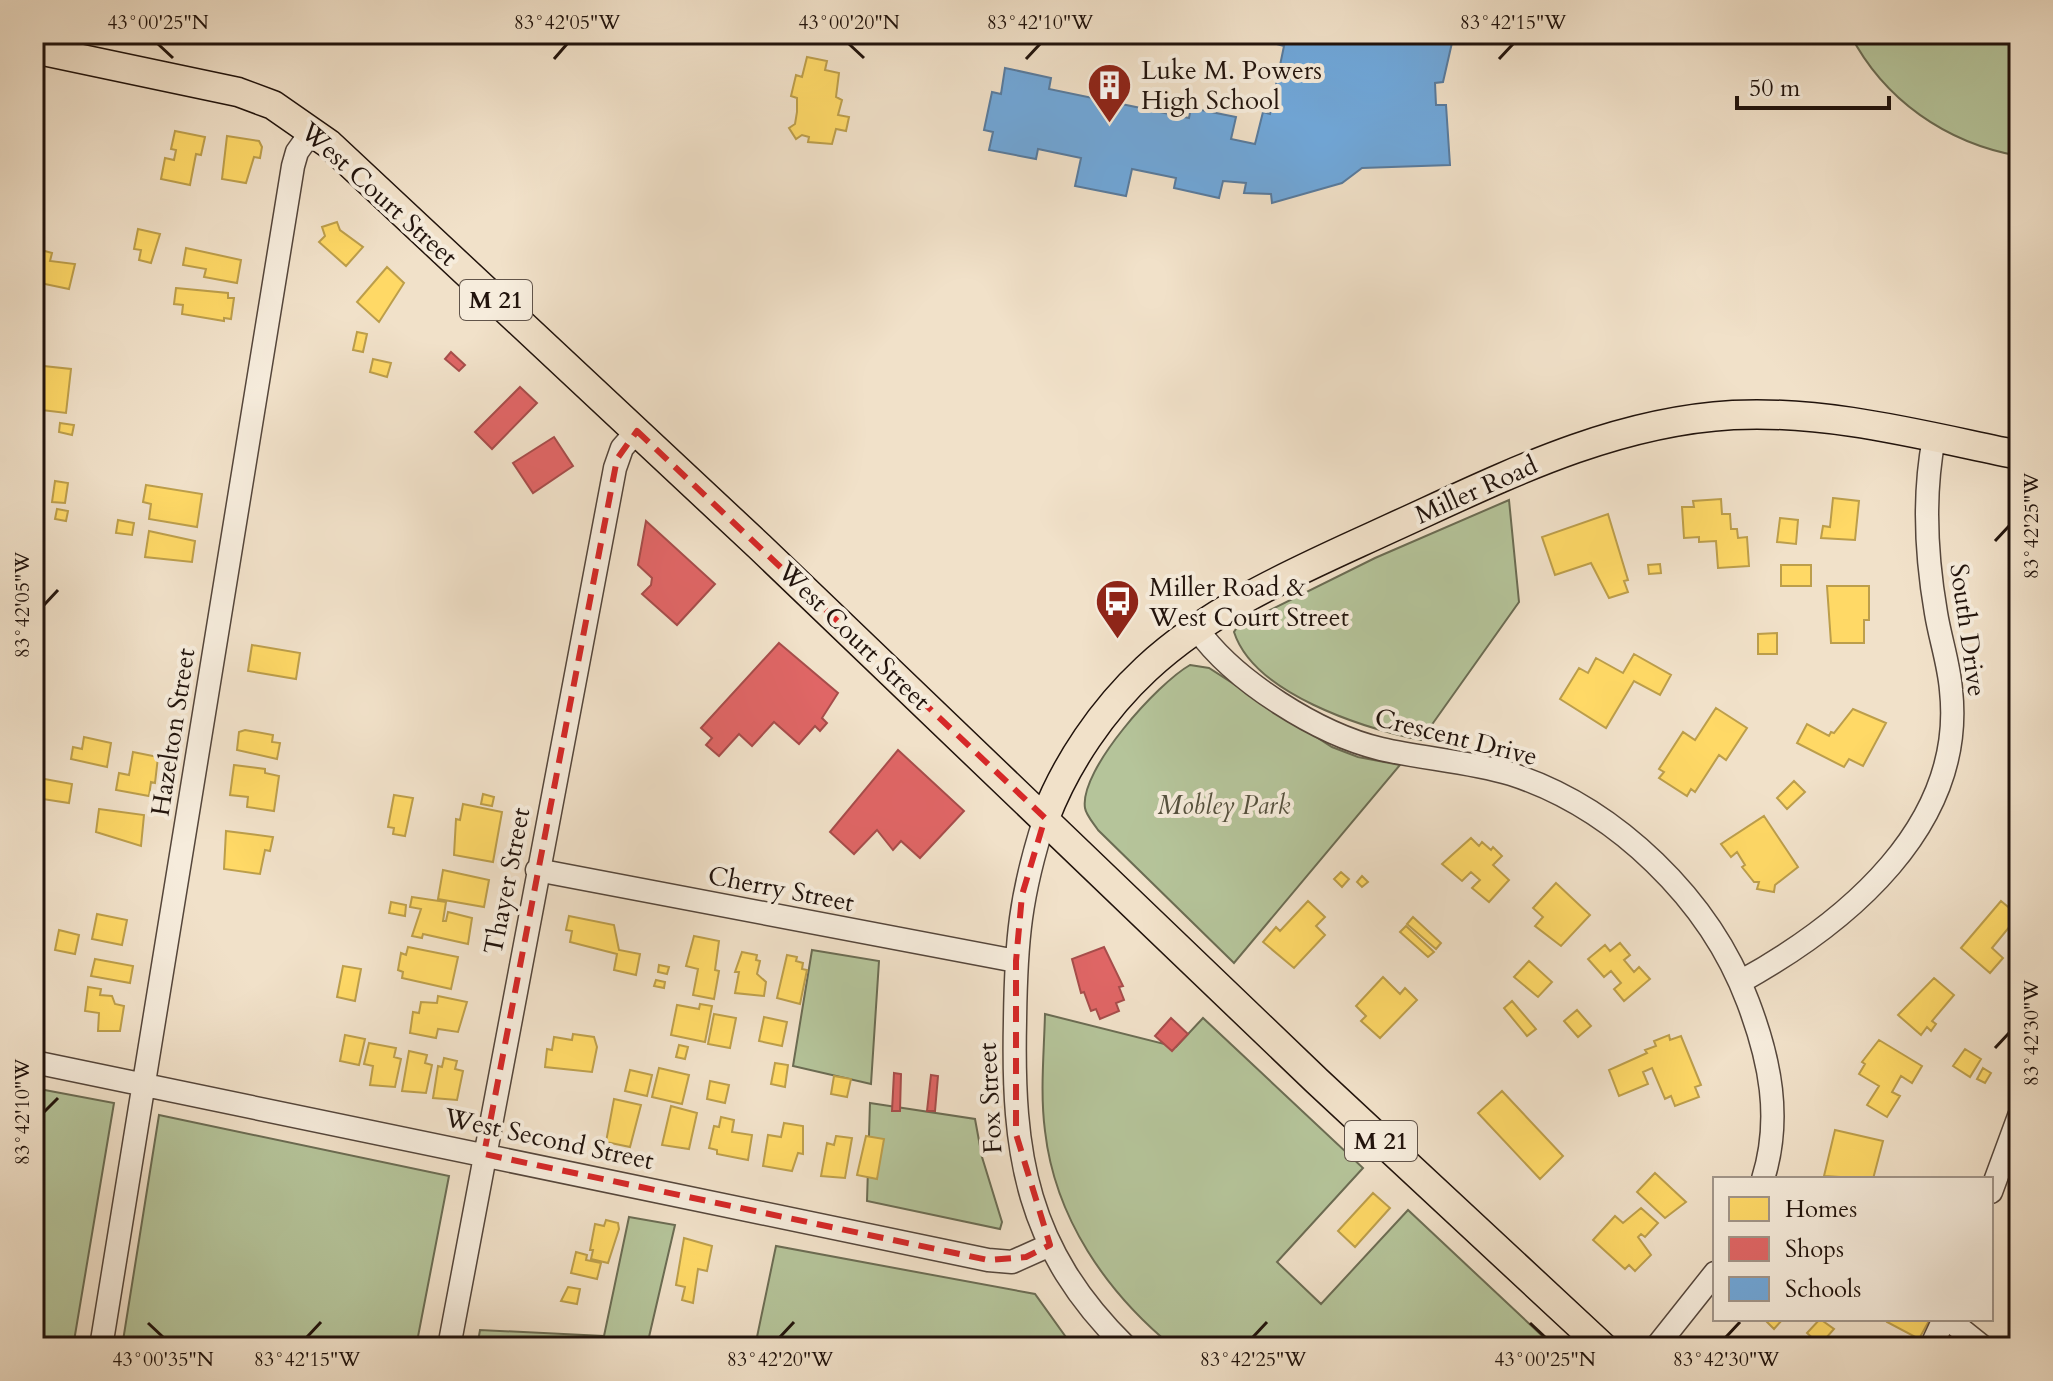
<svg xmlns="http://www.w3.org/2000/svg" width="2053" height="1381" font-family="Cardo,serif">
	<style>
		.green { fill: #b5c49a; stroke: #6b6c53; stroke-width: 2 }
		.homes { fill: #ffd966; stroke: #bc9e4b; stroke-width: 2 }
		.shops { fill: #e06666; stroke: #a74d4b; stroke-width: 2 }
		.schools { fill: #6fa8dc; stroke: #587b9e; stroke-width: 2 }
		.lines { fill: none; stroke-linecap: round; stroke-linejoin: round }
		.minor-casing { stroke: #55463b; stroke-width: 25 }
		.major-casing { stroke: #21130c; stroke-width: 31 }
		.minor { stroke: #f6ecdc; stroke-width: 22 }
		.major { stroke: #f1e1c9; stroke-width: 28 }
		.marked { fill: none; stroke: #d62828; stroke-width: 6; stroke-dasharray: 16 10; stroke-linejoin: round }
		.ticks { fill: none; stroke: #21130c; stroke-width: 3 }
		.labels { text-anchor: middle; dominant-baseline: central; stroke-width: 8; stroke-linejoin: round; paint-order: stroke }
		.shield { fill: #f6ecdc; stroke: #61544a; stroke-width: 2 }
		.shield-label { font-size: 24px; font-weight: bold; fill: #21130c }
		.poi-label { font-size: 26px; fill: #21130c; stroke: #f6ecdc; text-anchor: start }
		.street-label { font-size: 26px; fill: #21130c; stroke: #f6ecdc }
		.park-label { font-size: 26px; font-style: italic; fill: #55513e; stroke: #f6ecdc }
		.neatline { fill: none; stroke: #21130c; stroke-width: 3 }
		.ticks-label { font-size: 20px; text-anchor: middle; fill: #21130c }
	</style>
	<rect width="100%" height="100%" fill="#f1e1c9"/>
	<filter id="stains"><feTurbulence type="fractalNoise" baseFrequency=".0025" numOctaves="4"/><feColorMatrix values="0 0 0 0 .2 0 0 0 0 .09 0 0 0 0 .02 0 0 0 .5 -.17"/></filter>
	<radialGradient id="worn" r=".72"><stop offset=".6" stop-color="#630" stop-opacity="0"/><stop offset="1" stop-color="#630" stop-opacity=".3"/></radialGradient>
	<!-- green -->
	<path class="green" d="M1850,34H2019V156C1946,143 1884,100 1850,34Z
		M1509,500L1519,602L1421,740C1363,728 1254,694 1234,632L1238,626L1375,558Z
		M1190,665L1209,668L1332,747L1358,757L1400,765L1234,963L1098,830C1094,824 1086,815 1085,808C1079,770 1158,683 1190,665Z
		M812,950L879,961L871,1084L793,1066Z
		M1045,1014L1176,1047L1203,1018L1363,1168L1277,1262L1321,1304L1408,1210L1554,1347H1173C1106,1292 1055,1218 1045,1131C1040,1093 1044,1053 1045,1014Z
		M34,1088L114,1103L73,1347H34Z
		M870,1103L975,1119L982,1157L1002,1222L1000,1229L867,1201Z
		M159,1115L449,1176L416,1347H122Z
		M629,1217L675,1225L649,1337H757L776,1246L1035,1294L1073,1347H477L480,1330L604,1336Z"/>
	<!-- homes -->
	<path class="homes" d="M807,57L827,61L825,70L839,73L836,97L842,100L838,115L849,117L846,131L836,129L832,144L808,142L809,137L802,135L796,139L789,128L795,124L797,112V98L791,96L796,75L802,77Z
		M34,94L41,96V102L38,143L34,142Z
		M175,131L205,137L201,155L196,154L190,185L161,179L165,158L174,160L176,150L171,149Z
		M227,136L259,141L262,147L260,158L254,157L246,183L222,179Z
		M337,222L340,230L363,247L346,266L319,242L325,236L322,227Z
		M138,229L160,234L151,263L139,260L141,250L134,249Z
		M34,248L52,253L50,261L75,264L69,289L40,283L41,279L34,278Z
		M186,248L241,260L237,283L204,277L206,269L183,265Z
		M387,267L404,283L379,322L357,302Z
		M176,288L228,293V298H234L231,319L224,318V321L182,314L183,305L174,304Z
		M357,332L367,334L363,352L353,350Z
		M373,359L391,363L387,377L370,372Z
		M34,365L71,369L66,413L34,409Z
		M60,423L74,425L72,435L59,432Z
		M55,481L68,483L65,503L52,502Z
		M146,485L202,494L197,527L149,519L151,504L143,502Z
		M1833,498L1859,501L1855,540L1821,538L1823,526L1830,527Z
		M1721,499L1722,514H1730L1731,529H1737L1738,538L1747,537L1749,566L1718,568L1716,541L1699,542V537L1684,538L1682,507H1694L1693,501Z
		M57,509L68,511L66,521L55,519Z
		M1608,514L1628,580L1624,581L1628,592L1609,598L1591,563L1555,575L1542,537Z
		M1780,518L1798,520L1796,544L1777,542Z
		M118,520L134,523L132,535L116,533Z
		M149,531L195,541L192,562L145,557Z
		M1660,564L1661,573L1649,574L1648,565Z
		M1781,565H1811V586H1781Z
		M1827,586H1869V620H1864V643H1831Z
		M1777,633V654H1758V634Z
		M252,645L300,653L296,679L248,671Z
		M1634,654L1671,675L1660,695L1634,681L1606,728L1560,699L1579,668L1588,673L1596,658L1623,673Z
		M1716,708L1747,728L1726,760L1719,755L1695,792L1691,789L1687,796L1659,778L1664,772L1659,769L1683,732L1695,740Z
		M1853,709L1886,723L1863,766L1849,759L1844,767L1797,743L1807,724L1829,736L1831,732L1834,733Z
		M245,730L273,735L272,742L280,743L277,759L237,750L239,732Z
		M84,737L111,743L107,767L71,759L73,747L82,749Z
		M133,752L158,757L155,783L151,782L149,796L116,790L119,773L129,775Z
		M234,765L265,769V773L279,776L274,811L247,807L248,797L230,795Z
		M39,778L72,784L69,803L36,798Z
		M1794,781L1805,792L1787,809L1777,798Z
		M483,794L494,797L492,806L481,804Z
		M394,795L413,798L405,836L393,834L394,828L388,827Z
		M463,804L502,812L493,862L454,855L456,819L460,820Z
		M99,809L144,815L141,846L96,832Z
		M1764,816L1798,867L1775,885L1774,892L1757,889L1759,882H1754L1742,867L1745,865L1737,852L1731,857L1721,844Z
		M226,831L273,837L270,851L265,850L260,874L224,869Z
		M1471,838L1479,846L1482,842L1491,850L1493,847L1502,856L1493,865L1509,880L1489,902L1472,888L1480,880L1471,872L1462,881L1442,864Z
		M443,870L489,880L484,907L438,899Z
		M1341,872L1349,879L1342,887L1334,879Z
		M1362,876L1368,882L1362,887L1357,882Z
		M1556,883L1590,915L1561,946L1535,926L1543,917L1533,908Z
		M412,897L446,902L443,921H446L448,912L472,918L468,944L423,934L422,938L412,936L421,909L410,907Z
		M1308,901L1325,917L1316,926L1325,935L1294,968L1263,942L1276,927L1280,931Z
		M2001,901L2019,916V932L2010,926L1992,948L2003,958L1990,973L1961,948Z
		M391,902L406,905L405,916L389,913Z
		M97,914L127,920L122,945L92,939Z
		M569,916L614,925L619,950L640,954L636,975L614,970L617,954L570,942L572,931L566,930Z
		M1413,917L1441,943L1436,949L1407,924Z
		M1406,926L1434,952L1428,957L1400,932Z
		M59,930L79,935L75,954L55,950Z
		M694,936L719,941L715,970L719,971L714,999L693,995L698,969L686,966Z
		M1620,943L1630,955L1624,960L1634,972L1639,967L1650,979L1624,1001L1614,989L1621,983L1611,971L1604,977L1588,959L1605,945L1610,951Z
		M408,947L458,957L451,989L402,978L403,972L398,970L401,953L406,955Z
		M742,952L757,955L756,960L760,961L757,974L766,982L764,996L735,993L739,972H735Z
		M787,955L797,957L796,961L803,963L802,969L807,970L800,1004L777,998Z
		M95,959L133,966L130,983L91,976Z
		M1529,961L1552,982L1538,997L1514,977Z
		M659,965L669,967L667,974L658,972Z
		M343,966L361,969L355,1001L337,997Z
		M1383,977L1400,994L1405,988L1417,1000L1380,1038L1361,1021L1366,1016L1356,1006Z
		M1934,978L1954,995L1932,1021L1936,1024L1931,1031L1927,1027L1921,1035L1898,1015Z
		M34,980L39,982L34,1007Z
		M656,980L665,982L664,988L654,986Z
		M88,987L101,989L100,995L112,996L115,1004L124,1006L120,1031H98L99,1013L85,1011Z
		M2019,995V1012L2011,1005Z
		M438,996L467,1002L458,1032L438,1029L436,1038L410,1033L413,1012L419,1013L421,1002L437,1003Z
		M1512,1001L1536,1029L1527,1036L1504,1008Z
		M700,1004L712,1006L705,1042L671,1035L677,1005L699,1009Z
		M1577,1010L1591,1026L1578,1037L1564,1021Z
		M714,1014L736,1018L730,1048L708,1044Z
		M764,1017L787,1022L782,1046L759,1041Z
		M573,1034L594,1037L597,1047L592,1072L545,1067L547,1049L552,1050L554,1037L572,1040Z
		M345,1035L365,1039L359,1065L340,1061Z
		M1669,1035L1670,1040L1681,1036L1701,1085L1695,1087L1699,1097L1675,1106L1671,1096L1665,1099L1652,1068L1643,1072L1648,1084L1619,1096L1609,1070L1647,1053L1645,1050L1656,1046L1654,1041Z
		M1879,1040L1922,1066L1912,1083L1901,1076L1892,1092L1900,1096L1887,1117L1867,1105L1879,1086L1859,1074L1865,1064L1862,1062Z
		M369,1043L396,1048L394,1057L401,1059L395,1087L370,1085L373,1066L364,1064Z
		M679,1045L688,1047L685,1059L676,1057Z
		M1965,1049L1981,1059L1970,1077L1953,1066Z
		M409,1051L427,1055L425,1063L432,1065L426,1093L402,1091Z
		M444,1058L457,1061L455,1069L463,1071L457,1100L433,1098L438,1066L442,1067Z
		M775,1063L788,1065L785,1087L771,1084Z
		M659,1068L689,1075L682,1104L652,1097Z
		M1983,1068L1991,1073L1985,1083L1977,1079Z
		M630,1070L652,1075L647,1096L625,1091Z
		M834,1076L851,1079L847,1097L831,1094Z
		M710,1081L729,1085L725,1103L707,1099Z
		M1502,1091L1563,1156L1540,1179L1478,1113Z
		M614,1099L641,1105L630,1147L606,1142Z
		M671,1106L697,1113L689,1149L662,1145Z
		M721,1117L734,1120L732,1132L752,1135L748,1160L717,1154V1150L709,1148L714,1126L719,1127Z
		M784,1123L803,1126V1154L798,1153L792,1171L763,1166L768,1135L781,1137Z
		M1835,1130L1883,1141L1873,1179L1824,1176Z
		M836,1136L852,1138L845,1178L821,1176L827,1143L834,1145Z
		M866,1136L884,1139L877,1179L857,1175Z
		M1655,1173L1686,1202L1665,1218L1637,1192Z
		M1373,1193L1390,1208L1355,1247L1338,1231Z
		M1641,1208L1658,1223L1645,1237L1641,1234L1638,1237L1651,1255L1635,1271L1629,1265L1625,1269L1593,1240L1615,1216L1623,1223Z
		M606,1220L618,1223L619,1229L608,1263L591,1259L593,1250H590L595,1224L604,1226Z
		M684,1238L712,1246L707,1271L698,1269L693,1303L682,1300L685,1287L676,1285Z
		M576,1252L587,1255L586,1260L601,1263L597,1279L571,1273Z
		M568,1287L580,1289L577,1304L561,1301Z
		M1764,1319H1783L1774,1329Z
		M1820,1319L1834,1329L1820,1345L1807,1333Z
		M1888,1319H1930L1919,1339L1887,1322Z"/>
	<!-- shops -->
	<path class="shops" d="M451,352L465,365L459,371L445,359Z
		M520,387L537,403L492,449L475,432Z
		M554,437L573,466L533,493L513,463Z
		M646,521L715,584L677,625L642,594L651,585L652,578L638,565Z
		M779,643L838,693L822,718L827,723L820,731L815,726L799,744L774,722L752,746L739,734L719,756L706,745L712,738L701,728Z
		M898,750L964,811L920,858L901,841L893,850L877,830L854,854L830,832Z
		M1104,947L1123,986L1119,987L1124,1000L1116,1003L1119,1011L1100,1019L1096,1009L1091,1011L1084,992L1081,993L1072,959Z
		M1171,1018L1188,1034L1172,1051L1155,1036Z
		M894,1073L901,1074L900,1111H892Z
		M931,1075L938,1076L935,1111H927Z"/>
	<!-- schools -->
	<path class="schools" d="M1271,34H1454L1443,82L1435,83L1436,105H1446L1450,165L1362,168L1342,183L1272,203L1271,194L1244,193L1246,183L1223,181L1219,198L1174,188L1176,178L1132,169L1126,196L1075,186L1081,158L1038,149L1036,159L989,150L993,132L984,130L992,92L1001,94L1005,68L1051,78L1049,89L1189,118L1191,108L1236,117L1231,139L1255,144L1263,112L1270,114L1284,46L1269,42Z"/>
	<g class="lines">
		<defs>
			<path id="minor" d="M1197,629C1234,681 1318,734 1381,749C1424,759 1468,761 1511,774C1616,808 1710,900 1748,1002C1770,1060 1782,1118 1763,1179
				M1045,818C1020,895 1016,941 1015,1021C1012,1154 1026,1249 1126,1347
				M537,870L1016,961
				M1740,982C1845,924 1966,826 1951,690C1949,664 1940,638 1936,613C1926,555 1923,495 1934,438
				M34,1062L988,1260L1012,1262L1050,1245
				M1991,1192L2019,1116
				M1948,1319L1983,1347
				M1657,1346L1715,1273
				M101,1347L293,166L297,152L312,131
				M449,1347L615,468L622,448L637,431
				M1931,1347L1944,1319"/>
			<path id="major" d="M34,49L238,92L273,105L329,144L760,547L1317,1081L1603,1347
				M1045,818C1066,763 1103,709 1146,669C1216,604 1305,568 1391,528C1501,478 1609,422 1733,415C1829,410 1925,436 2019,455"/>
		</defs>
		<!-- minor casing -->
		<use href="#minor" class="minor-casing"/>
		<!-- major casing -->
		<use href="#major" class="major-casing"/>
		<!-- minor -->
		<use href="#minor" class="minor"/>
		<!-- major -->
		<use href="#major" class="major"/>
	</g>
	<!-- marked area -->
	<path class="marked" d="M637,431L1045,818L1022,895L1016,961V1134L1050,1245L1026,1257L988,1260L484,1154L617,459Z"/>
	<!-- ticks -->
	<path class="ticks" d="M158,44L173,58M849,44L864,58M554,59L567,44M1026,59L1040,44M1499,59L1513,44M1995,541L2009,526M44,605L58,590M1995,1048L2009,1033M44,1112L58,1098M148,1323L163,1337M1530,1323L1545,1337M307,1337L321,1322M780,1337L794,1322M1253,1337L1267,1322M1726,1337L1740,1322"/>
	<!-- icons -->
	<defs>
		<symbol id="building-pin" viewBox="-11 -11 22 30"><path d="M0 17L-7.5 6A9.5 9.5 0 1 1 7.5 6Z" fill="#8f2418" stroke="#f6ecdc"/><path d="M-4-6H4V6H1V3H-1V6H-4ZM-2.5-4.3h1.7v1.8h-1.7ZM.8-4.3h1.7v1.8H.8ZM-2.5-1h1.7V.8h-1.7ZM.8-1h1.7V.8H.8Z" fill="#fff"/></symbol>
		<symbol id="bus-pin" viewBox="-11 -11 22 30"><path d="M0 17L-7.5 6A9.5 9.5 0 1 1 7.5 6Z" fill="#8f2418" stroke="#f6ecdc"/><path d="M-5-6H5V4H4V6H2V4H-2V6H-4V4H-5ZM-3.5-4V0h7V-4ZM-3.5 1.2v1.5H-2V1.2ZM2 1.2v1.5H3.5V1.2Z" fill="#fff"/></symbol>
	</defs>
	<g fill-rule="evenodd">
		<use href="#building-pin" x="1084" y="60" width="51" height="69"/>
		<use href="#bus-pin" x="1092" y="576" width="51" height="69"/>
	</g>
	<g class="labels">
		<!-- shield labels -->
		<g class="shield">
			<rect x="460" y="280" width="72" height="40" rx="6"/>
			<rect x="1345" y="1121" width="72" height="40" rx="6"/>
		</g>
		<g class="shield-label">
			<text x="496" y="300">M 21</text>
			<text x="1381" y="1141">M 21</text>
		</g>
		<!-- poi labels -->
		<g class="poi-label">
			<text x="1141" y="70">Luke M. Powers<tspan x="1141" dy="30">High School</tspan></text>
			<text x="1149" y="587">Miller Road &amp;<tspan x="1149" dy="30">West Court Street</tspan></text>
		</g>
		<!-- street labels -->
		<g class="street-label">
			<text transform="translate(379 194) rotate(42)">West Court Street</text>
			<text transform="translate(1476 490) rotate(-24)">Miller Road</text>
			<text transform="translate(1968 630) rotate(82)">South Drive</text>
			<text transform="translate(854 636) rotate(44)">West Court Street</text>
			<text transform="translate(173 732) rotate(-81)">Hazelton Street</text>
			<text transform="translate(1456 737) rotate(14)">Crescent Drive</text>
			<text transform="translate(507 881) rotate(-79)">Thayer Street</text>
			<text transform="translate(781 889) rotate(11)">Cherry Street</text>
			<text transform="translate(990 1098) rotate(-93)">Fox Street</text>
			<text transform="translate(549 1139) rotate(12)">West Second Street</text>
		</g>
		<!-- park labels -->
		<g class="park-label">
			<text x="1224" y="805">Mobley Park</text>
		</g>
	</g>
	<!-- margin -->
	<rect width="2053" height="1381" fill="none" stroke="#f1e1c9" stroke-width="88"/>
	<!-- legend -->
	<rect x="1713" y="1177" width="280" height="144" fill="#f6ecdc" stroke="#a19589" stroke-width="2"/>
	<rect x="1729" y="1197" width="40" height="24" fill="#ffd966" stroke="#a19589" stroke-width="2"/>
	<text x="1785" y="1217" font-size="24" fill="#21130c">Homes</text>
	<rect x="1729" y="1237" width="40" height="24" fill="#e06666" stroke="#a19589" stroke-width="2"/>
	<text x="1785" y="1257" font-size="24" fill="#21130c">Shops</text>
	<rect x="1729" y="1277" width="40" height="24" fill="#6fa8dc" stroke="#a19589" stroke-width="2"/>
	<text x="1785" y="1297" font-size="24" fill="#21130c">Schools</text>
	<!-- scale -->
	<path d="M1737 96v12h152v-12" fill="none" stroke="#21130c" stroke-width="4"/>
	<text x="1749" y="96" font-size="24" fill="#21130c" stroke="#f6ecdc" stroke-width="6" paint-order="stroke">50 m</text>
	<rect x="44" y="44" width="1965" height="1293" class="neatline"/>
	<g class="ticks-label">
		<text x="158" y="29">43°00'25"N</text>
		<text x="567" y="29">83°42'05"W</text>
		<text x="849" y="29">43°00'20"N</text>
		<text x="1040" y="29">83°42'10"W</text>
		<text x="1513" y="29">83°42'15"W</text>
		<text transform="translate(2031 526) rotate(-90)" y="7">83°42'25"W</text>
		<text transform="translate(22 605) rotate(-90)" y="7">83°42'05"W</text>
		<text transform="translate(2031 1033) rotate(-90)" y="7">83°42'30"W</text>
		<text transform="translate(22 1112) rotate(-90)" y="7">83°42'10"W</text>
		<text x="163" y="1366">43°00'35"N</text>
		<text x="307" y="1366">83°42'15"W</text>
		<text x="780" y="1366">83°42'20"W</text>
		<text x="1253" y="1366">83°42'25"W</text>
		<text x="1545" y="1366">43°00'25"N</text>
		<text x="1726" y="1366">83°42'30"W</text>
	</g>
	<rect width="100%" height="100%" filter="url(#stains)"/>
	<rect width="100%" height="100%" fill="url(#worn)"/>
</svg>
